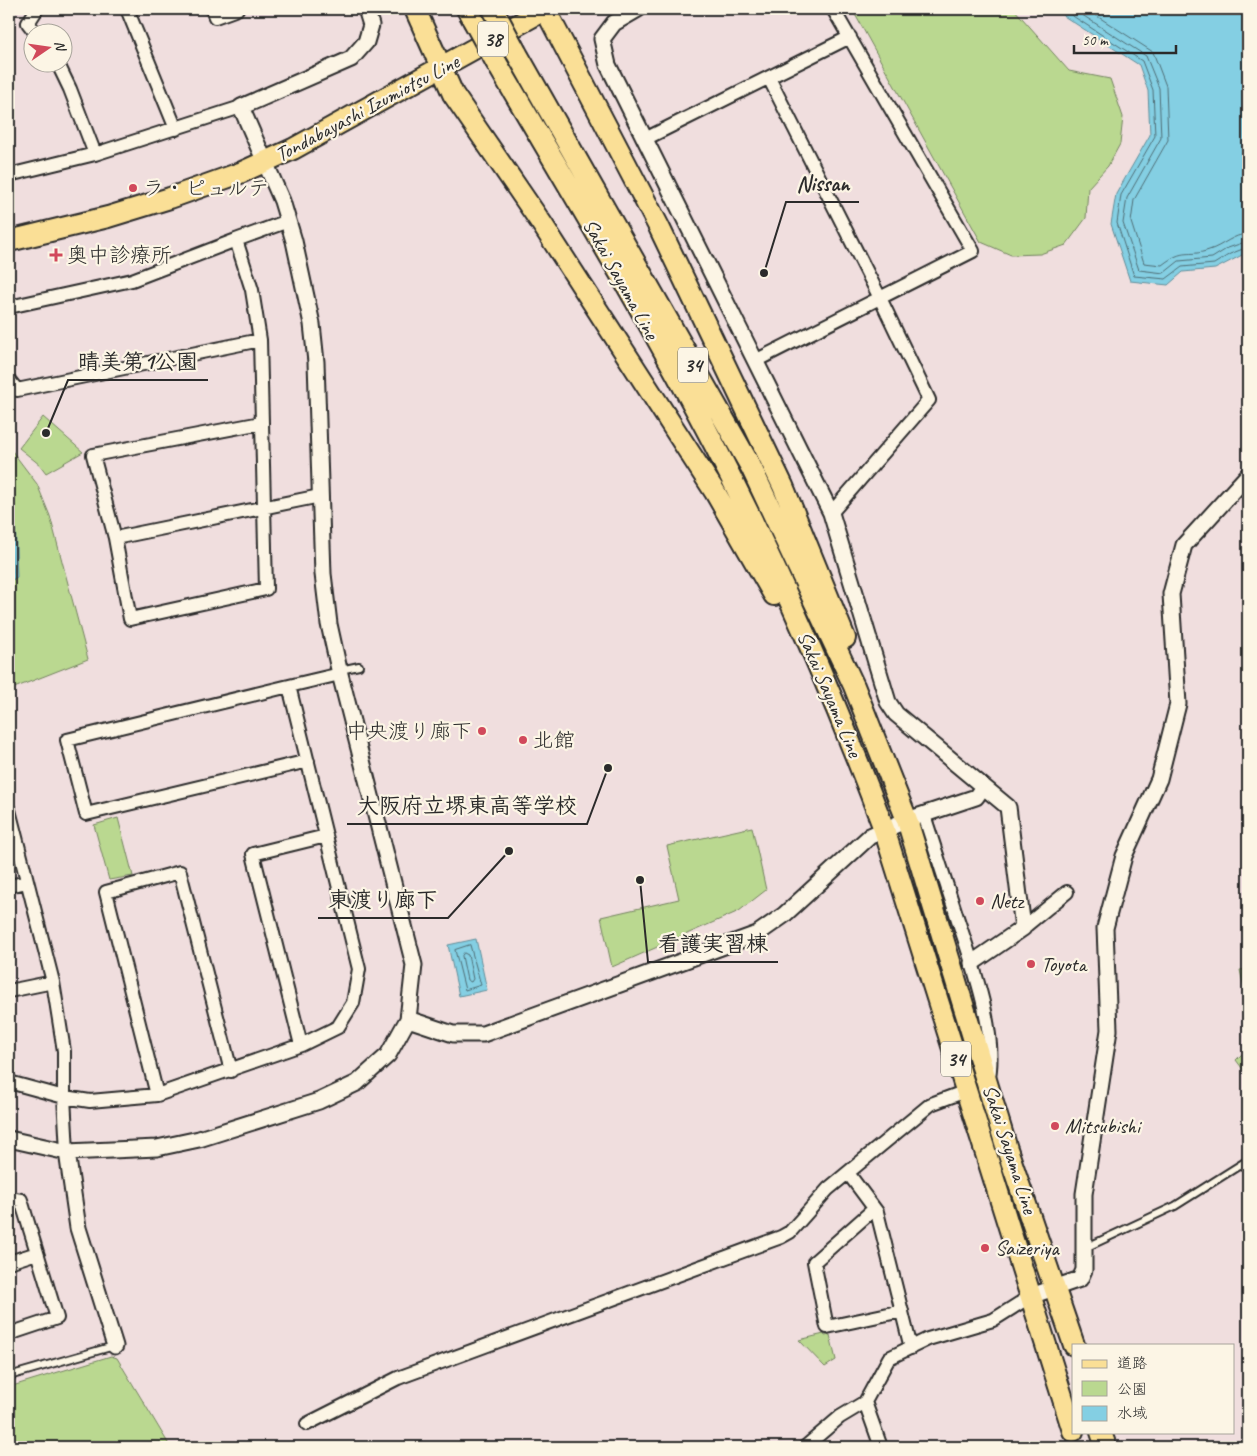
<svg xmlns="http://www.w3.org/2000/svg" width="1257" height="1456" font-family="Caveat,'Klee One',sans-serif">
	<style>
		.green { fill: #bad890; stroke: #72825e }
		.water { fill: #84cfe3; stroke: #608d99 }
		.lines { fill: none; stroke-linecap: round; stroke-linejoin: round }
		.shore { stroke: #4f6d75; stroke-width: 1 }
		.service-casing { stroke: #2b2b2b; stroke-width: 10 }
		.minor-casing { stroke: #2b2b2b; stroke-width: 16 }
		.tertiary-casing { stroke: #2b2b2b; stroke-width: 19 }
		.primary-casing { stroke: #2b2b2b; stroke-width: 24 }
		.service { stroke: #fcf5e5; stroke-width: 6 }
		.minor { stroke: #fcf5e5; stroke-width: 12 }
		.tertiary { stroke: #fcf5e5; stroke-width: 15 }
		.primary { stroke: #fadf96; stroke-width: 20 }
		.primary-bridge-casing { stroke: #2b2b2b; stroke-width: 24; stroke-linecap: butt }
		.primary-bridge { stroke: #fadf96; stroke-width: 20 }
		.poi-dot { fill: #d1495b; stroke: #fcf5e5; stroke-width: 2 }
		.labels { text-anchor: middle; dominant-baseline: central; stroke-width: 4.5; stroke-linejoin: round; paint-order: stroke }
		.shield { fill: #fcf5e5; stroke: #6a6863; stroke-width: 1 }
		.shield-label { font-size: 20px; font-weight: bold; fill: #2b2b2b }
		.street-label { font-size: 21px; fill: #2b2b2b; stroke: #fcf5e5 }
		.poi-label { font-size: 21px; fill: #2b2b2b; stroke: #fcf5e5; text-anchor: start }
		.leader { fill: none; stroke: #2b2b2b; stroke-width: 2 }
		.callout-dot { fill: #2b2b2b; stroke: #fcf5e5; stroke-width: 2 }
		.callout-label { font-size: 22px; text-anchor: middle; font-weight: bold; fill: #2b2b2b; stroke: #fcf5e5; stroke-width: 4.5; stroke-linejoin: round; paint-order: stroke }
	</style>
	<rect width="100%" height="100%" fill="#f0dede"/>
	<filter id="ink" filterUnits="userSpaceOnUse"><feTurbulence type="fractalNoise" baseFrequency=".02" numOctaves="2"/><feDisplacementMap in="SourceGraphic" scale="10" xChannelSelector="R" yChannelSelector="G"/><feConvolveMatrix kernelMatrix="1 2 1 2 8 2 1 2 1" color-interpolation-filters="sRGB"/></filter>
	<g filter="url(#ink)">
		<!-- green -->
		<path class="green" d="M852,9H1014L1069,71L1110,79L1123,117L1120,144L1108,166L1088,188L1086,218L1066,245L1040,254L1011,255L981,242Z
			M43,417L83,452L46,473L40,465L19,448Z
			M9,447L37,484L50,516L88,659L9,690Z
			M118,818L133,876L109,880L94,825Z
			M752,827L766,890L739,911L612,967L601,917L679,899L667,846Z
			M1248,969V1006L1240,970Z
			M1248,1028V1076L1236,1060L1247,1049L1245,1036Z
			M824,1334L825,1336L830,1335L836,1360L825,1367L799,1340Z
			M111,1356L117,1358L168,1443L167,1447H9V1387Z"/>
		<!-- water -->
		<path class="water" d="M1053,9H1248V252L1215,269L1183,272L1168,285L1130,281L1111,224L1116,194L1150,135L1148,91L1139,65Z
			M9,508L15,518L17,577L9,582Z
			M476,939L487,990L459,996L448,945Z"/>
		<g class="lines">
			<!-- shore -->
			<path class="shore" d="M1062,9L1142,61L1153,90L1155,136L1121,195L1117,223L1134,276L1166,279L1182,267L1214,264L1230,254L1248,247
				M1073,9L1146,56L1159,88L1161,138L1127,198L1123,223L1139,270L1164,273L1179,261L1212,258L1228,248L1248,241
				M1086,9L1153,52L1166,86L1168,140L1134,200L1131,222L1144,263L1162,265C1185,247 1187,258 1209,250C1223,246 1233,234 1248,234
				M9,517L12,573L9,576
				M470,945L481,985L465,990L455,950Z
				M464,953L468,955L473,979L471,982L467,980L462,956Z"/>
			<defs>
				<path id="service" d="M340,670L359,666
					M1085,1248L1175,1206L1248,1160
					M9,1376L114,1346"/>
				<path id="minor" d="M127,9L176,129
					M212,9L215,17L237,9
					M35,32L28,23L37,9
					M57,62L70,89L95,154
					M769,78L880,298L929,400L831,513
					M645,139L850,37
					M9,175L95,154L241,107
					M9,307L132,280L236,240
					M755,361L973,251L833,9
					M9,380L17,390L260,340
					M261,423L93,455L115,538L130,619L266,589L260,340L252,290L236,240L288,221
					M115,538L320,496
					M289,686L67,740L86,814L308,761
					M9,810L53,982L64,1051V1097L67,1152
					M924,815C935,849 946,883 957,917C972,963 999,1035 988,1082
					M9,886L27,882
					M1023,928L1067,892
					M9,991L53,982
					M301,1045L253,854L326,836
					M9,1082L64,1097L90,1101L157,1095L301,1045L338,1027L353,1003L359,969L289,686L340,674
					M157,1095L106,892L180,872L231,1071
					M848,1173L877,1212L911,1348
					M9,1198L21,1200L57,1318L9,1334
					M874,1209L814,1262L827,1327L902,1311
					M9,1262L37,1253
					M307,1424L398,1378L781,1237L790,1232L828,1189L931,1104L966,1091
					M805,1447L840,1417L865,1402
					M881,1447L865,1402L889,1358L928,1339L993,1320L1031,1296"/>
				<path id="tertiary" d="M638,9L614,23L602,39L608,65L831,513L888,702L896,714L1008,807L1023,928L972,963
					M408,1019L453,1034H483L757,934L784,915L870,836L907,820L976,797L983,787
					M9,1139L67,1152L157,1148L199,1139L319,1101L357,1083L388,1055L408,1019L414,965L340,674L329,624L323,574L316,362L312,324L294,241L282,201L241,107L351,59L366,42L371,25L366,9
					M67,1152L78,1228L115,1346
					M1031,1296L1080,1279L1084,1270V1194L1109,1030L1105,928L1124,856L1159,779L1178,704L1171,594L1184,545L1248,475"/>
				<path id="primary" d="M415,9L453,94L542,224L715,492L774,595
					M467,9L473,20
					M545,9L659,227L783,486L845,638
					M516,52L751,467L854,686L907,820L1007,1149L1074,1345
					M496,62C570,189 647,315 715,446C779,570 835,699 884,829L1073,1431
					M9,241L108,217L170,198L240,173L293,149L546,9
					M1101,1432L1106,1447"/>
			</defs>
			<!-- service casing -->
			<use href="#service" class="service-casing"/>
			<!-- minor casing -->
			<use href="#minor" class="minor-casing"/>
			<!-- tertiary casing -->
			<use href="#tertiary" class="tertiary-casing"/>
			<!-- primary casing -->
			<use href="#primary" class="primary-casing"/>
			<!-- service -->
			<use href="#service" class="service"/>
			<!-- minor -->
			<use href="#minor" class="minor"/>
			<!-- tertiary -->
			<use href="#tertiary" class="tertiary"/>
			<!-- primary -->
			<use href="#primary" class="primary"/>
			<defs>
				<path id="primary-bridge" d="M493,9L516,52
					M473,20L496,62"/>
			</defs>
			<!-- primary-bridge casing -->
			<use href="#primary-bridge" class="primary-bridge-casing"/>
			<!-- primary-bridge -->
			<use href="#primary-bridge" class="primary-bridge"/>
		</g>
	</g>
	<!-- markers -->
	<g class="poi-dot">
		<circle cx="133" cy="188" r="5"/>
		<path d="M53.5 247.5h5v5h5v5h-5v5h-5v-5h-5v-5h5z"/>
		<circle cx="482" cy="731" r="5"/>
		<circle cx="523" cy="740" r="5"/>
		<circle cx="980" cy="901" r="5"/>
		<circle cx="1031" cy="964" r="5"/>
		<circle cx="1055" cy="1126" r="5"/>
		<circle cx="985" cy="1248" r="5"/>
	</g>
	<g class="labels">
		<!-- shield labels -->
		<g class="shield">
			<rect x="478" y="21.5" width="30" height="35" rx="4"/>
			<rect x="678" y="347.5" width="30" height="35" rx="4"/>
			<rect x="941" y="1041.5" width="30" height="35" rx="4"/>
		</g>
		<g class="shield-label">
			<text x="493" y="39">38</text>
			<text x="693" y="365">34</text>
			<text x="956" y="1059">34</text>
		</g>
		<!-- street labels -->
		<g class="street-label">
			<text transform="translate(367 108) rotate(-28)">Tondabayashi Izumiotsu Line</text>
			<text transform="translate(621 279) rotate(61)">Sakai Sayama Line</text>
			<text transform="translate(830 694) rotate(67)">Sakai Sayama Line</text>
			<text transform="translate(1010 1149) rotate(72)">Sakai Sayama Line</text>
		</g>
		<!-- poi labels -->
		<g class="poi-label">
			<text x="143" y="188">ラ・ピュルテ</text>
			<text x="67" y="255">奥中診療所</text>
			<text x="472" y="731" text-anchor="end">中央渡り廊下</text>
			<text x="533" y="740">北館</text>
			<text x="990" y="901">Netz</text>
			<text x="1041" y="964">Toyota</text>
			<text x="1065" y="1126">Mitsubishi</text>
			<text x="995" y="1248">Saizeriya</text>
		</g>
	</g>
	<!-- callouts -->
	<path class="leader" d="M764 273L786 202H859M46 433L68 380H208M608 768L587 824H347M509 851L448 918H318M640 880L648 962H778"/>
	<g class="callout-dot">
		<circle cx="764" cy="273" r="5"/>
		<circle cx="46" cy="433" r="5"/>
		<circle cx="608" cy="768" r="5"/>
		<circle cx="509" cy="851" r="5"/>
		<circle cx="640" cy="880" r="5"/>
	</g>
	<g class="callout-label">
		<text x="823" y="191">Nissan</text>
		<text x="138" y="369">晴美第1公園</text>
		<text x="467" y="813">大阪府立堺東高等学校</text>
		<text x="383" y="907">東渡り廊下</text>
		<text x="713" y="951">看護実習棟</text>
	</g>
	<!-- margin -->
	<rect width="1257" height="1456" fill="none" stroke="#fcf5e5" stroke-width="30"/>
	<rect x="15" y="15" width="1227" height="1426" fill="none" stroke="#2b2b2b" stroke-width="2" filter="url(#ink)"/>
	<!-- legend -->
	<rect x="1072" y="1344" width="162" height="90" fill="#fcf5e5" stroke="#a8a49b"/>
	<rect x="1082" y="1360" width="25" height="8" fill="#fadf96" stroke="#a8a49b"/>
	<text x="1117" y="1368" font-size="15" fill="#2b2b2b">道路</text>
	<rect x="1082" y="1381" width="25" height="15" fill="#bad890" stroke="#a8a49b"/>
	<text x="1117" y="1394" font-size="15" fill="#2b2b2b">公園</text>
	<rect x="1082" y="1406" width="25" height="15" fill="#84cfe3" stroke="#a8a49b"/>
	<text x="1117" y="1418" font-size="15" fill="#2b2b2b">水域</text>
	<!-- north arrow -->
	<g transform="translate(48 48) rotate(77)"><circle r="24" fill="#fcf5e5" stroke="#a8a49b"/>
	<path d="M0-4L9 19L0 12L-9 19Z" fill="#d1495b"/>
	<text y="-8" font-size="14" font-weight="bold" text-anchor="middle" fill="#2b2b2b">N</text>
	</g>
	<!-- scale -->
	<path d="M1074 45v8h102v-8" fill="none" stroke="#2b2b2b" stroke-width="2.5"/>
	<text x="1082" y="45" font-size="15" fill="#2b2b2b" stroke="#fcf5e5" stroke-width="4" paint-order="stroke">50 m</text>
</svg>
